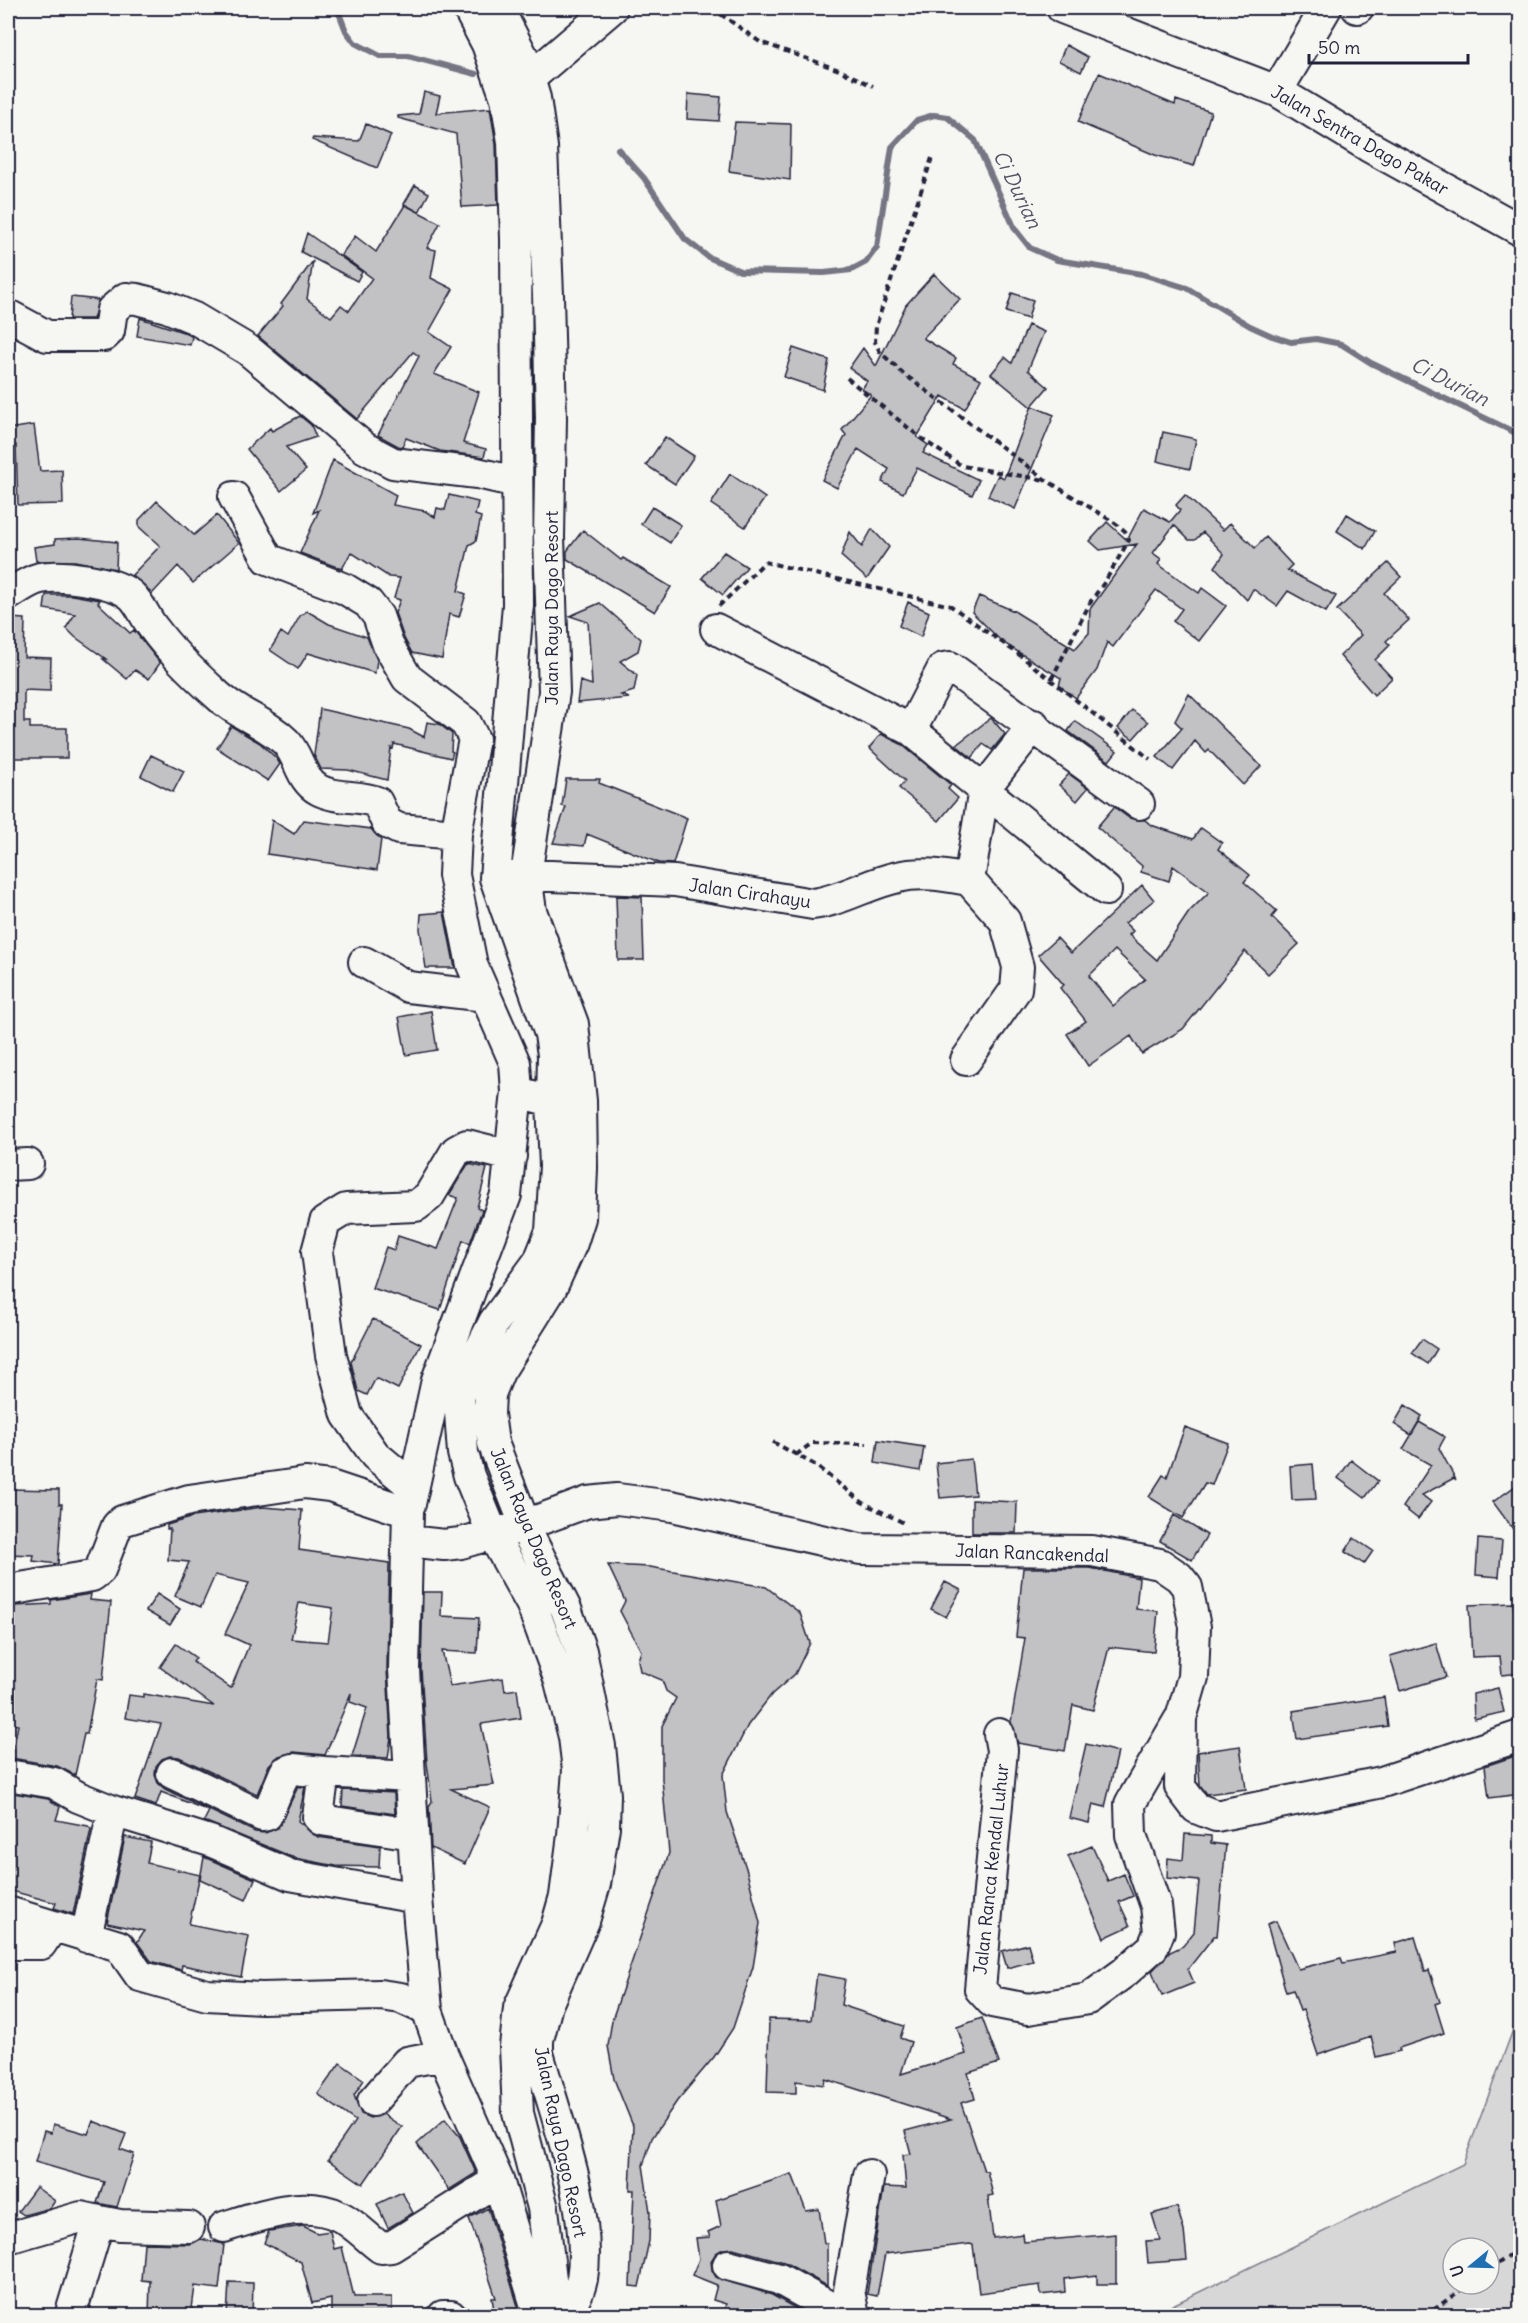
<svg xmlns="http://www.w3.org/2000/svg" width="1528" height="2323" font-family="Delius,sans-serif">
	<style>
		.green { fill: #d7d7d7; stroke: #7c7c89; stroke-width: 1.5; fill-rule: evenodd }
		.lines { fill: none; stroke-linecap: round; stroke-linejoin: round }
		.stream { stroke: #757583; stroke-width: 6 }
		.building { fill: #c2c2c4; stroke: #22223b; stroke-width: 1.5; fill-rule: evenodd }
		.minor-casing { stroke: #22223b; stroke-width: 34 }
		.path { stroke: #22223b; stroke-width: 4; stroke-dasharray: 6 4.5; stroke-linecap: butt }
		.minor { stroke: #f6f6f2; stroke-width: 30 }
		.labels { text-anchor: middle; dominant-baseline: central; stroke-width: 4.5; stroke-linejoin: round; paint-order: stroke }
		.street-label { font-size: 18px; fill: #22223b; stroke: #f6f6f2 }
		.water-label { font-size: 20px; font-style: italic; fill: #535365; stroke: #f6f6f2 }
	</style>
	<rect width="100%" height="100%" fill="#f6f6f2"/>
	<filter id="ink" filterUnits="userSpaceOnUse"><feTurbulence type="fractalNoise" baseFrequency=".0167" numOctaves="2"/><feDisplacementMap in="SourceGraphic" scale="12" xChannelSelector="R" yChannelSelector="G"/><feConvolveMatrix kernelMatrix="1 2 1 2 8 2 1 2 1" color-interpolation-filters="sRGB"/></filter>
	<g filter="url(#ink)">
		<!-- green -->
		<path class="green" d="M1520,2011V2315H1152L1463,2164ZM1453,2248H1489V2284H1453Z"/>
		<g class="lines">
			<!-- stream -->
			<path class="stream" d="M337,8L346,31L355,43L380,56H408L476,74
				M618,149L644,178L685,239L708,257L740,271L824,273L851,270L866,262L877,247L892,147L917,120L934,115L947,117L975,140L1015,229L1030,248L1057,260L1142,274L1187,288L1250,326L1272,336L1291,342L1316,339L1341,344L1371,363L1520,435"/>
		</g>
		<!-- building -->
		<path class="building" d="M1066,45L1088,57L1081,72L1059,61Z
			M1099,73L1175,105L1176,100L1211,112L1194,166L1155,155L1078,122Z
			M424,92L440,96L436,113L490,108L496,144L498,205L462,207L456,134L398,118V116L419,114Z
			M688,94L721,97L719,121L687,119Z
			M735,122L791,124L790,180L729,171Z
			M366,124L391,135L377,168L312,140L313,138L359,141Z
			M415,185L429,193L419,212L404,204Z
			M405,205L440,223L427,248L436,250L431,278L453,289L429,332L451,347L434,374L479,392L463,443L486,449L484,457L440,451L406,438L402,447L398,446L378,435L419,356L413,352L357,419L258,336L283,306L281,304L313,261L307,299L331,317L341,305L349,311L372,278L341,255L355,236L376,252Z
			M307,233L362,272L357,281L301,252Z
			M934,274L960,299L923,338L956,358L953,364L981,379L965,409L942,396L917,437L928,445L923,453L979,480L972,495L917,468L903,493L882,482L889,469L858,449L837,488L822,480L846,435L842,430L871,395L862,389L867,381L849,368L863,348L876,366L906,305Z
			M1012,293L1033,300L1028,319L1006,312Z
			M71,297L99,300L93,319H69Z
			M140,318L186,333L192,337L190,345L137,336Z
			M1028,325L1044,332L1028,370L1048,387L1031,407L991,374L1005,357L1012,363Z
			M793,348L829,360L823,390L784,377Z
			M1032,406L1054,415L1015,509L988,496L998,475L1004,478Z
			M300,416L311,425L316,437L286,447L306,470L281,491L247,449L270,428L272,431Z
			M34,425L40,471L62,470L63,504L18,505L16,445L8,446V429Z
			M1163,432L1196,439L1190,469L1157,461Z
			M665,437L694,456L675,484L646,465Z
			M333,460L396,495L393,505L425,511L435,517L437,508L445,510L449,495L478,502L475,515L481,517L476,541L469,545L458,591L466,594L459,617L449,614L442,659L412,653L404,638L395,613L400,600L394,598L400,578L389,577L351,552L342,569L300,553L319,510L313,513Z
			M730,474L765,498L745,527L711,504Z
			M1185,495L1223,530L1230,523L1255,548L1266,537L1292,565L1287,570L1336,596L1326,612L1288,591L1277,606L1253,589L1247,600L1215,567L1224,554L1203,532L1195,540H1189L1174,525L1153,553L1161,559L1158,564L1199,593L1202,588L1226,606L1199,641L1173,621L1182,609L1156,590L1113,647L1107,642L1097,670L1076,698L1059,686L1061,678L1002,642L972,612L979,596L1014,611L1075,649L1089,633L1090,609L1137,544L1100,550L1090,541L1107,522L1127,540L1144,508L1170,522L1180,510L1176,505Z
			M157,501L194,535L217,515L239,543L193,583L178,566L152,594L132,575L160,546L139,527V520Z
			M652,507L681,525L670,543L641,524Z
			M1347,514L1375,531L1365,549L1337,531Z
			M872,529L889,547L867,579L841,556L850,532L862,547Z
			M583,530L621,560L623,558L671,587L655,612L567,559V551Z
			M79,538L117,542L116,569L75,561H36L34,547L55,544V539Z
			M724,552L747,567L723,595L702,578Z
			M1388,563L1401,577L1384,593L1409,620L1386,641L1390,645L1375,660L1392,678L1374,695L1340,656L1361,635L1337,610Z
			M46,595H72L100,600L98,603L130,633L134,630L160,663L149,679L135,670L127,679L103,659H106L75,637L66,628L75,614L44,609Z
			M908,602L929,612L921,637L899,626Z
			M600,603L641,639L638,651L620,661L637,675L634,691L621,695L629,698L577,703L580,681L592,685L588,622L570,616Z
			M307,611L329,624L367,637L377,660L375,673L308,653L298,669L270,650L281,632L288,637L300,616Z
			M8,618L25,619L24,657L51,658L50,691L24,690V722H30V728H67V758H8Z
			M1189,694L1261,766L1243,785L1209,750L1206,753L1195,741L1173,770L1157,757L1182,728L1175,721Z
			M320,709L409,729L424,737L427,722L439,724L452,734L451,751L453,752L451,758L394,744L393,749L391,748L387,780L348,770L321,769L314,755Z
			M1132,710L1148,722L1133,739L1118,728Z
			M991,718L1005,734L992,750L983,744L972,758L956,745Z
			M1075,721L1117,751L1109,761L1068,731Z
			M231,726L260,743L276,758L280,764L268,781L217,748Z
			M881,734L901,744L951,785L948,789L958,798L939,821L899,788L905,781L869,748Z
			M151,755L184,771L173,792L141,776Z
			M1069,774L1088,788L1077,801L1059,785Z
			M566,779H600L599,783L687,818L673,864L659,863L587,834L584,846L553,843L566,807L562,806Z
			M1114,807L1129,818L1145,820L1151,825L1193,839L1201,828L1222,843L1218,849L1250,875L1244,882L1277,911L1272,917L1299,944L1268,974L1245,951L1183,1029L1142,1054L1131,1036L1088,1066L1067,1034L1086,1021L1060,988L1064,985L1038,955L1057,938L1071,953L1142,885L1154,900L1125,923L1133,931L1129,935L1157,960L1189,912L1209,892L1173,866L1169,881L1141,872L1142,866L1097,827ZM1115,950L1145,979L1113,1006L1089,976Z
			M272,820L294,834L304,820L371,829L381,839L377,870L267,854Z
			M616,896L642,897L644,960H618Z
			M444,912L455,968H426L420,929L421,914Z
			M431,1011L437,1050L406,1055L399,1017Z
			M468,1164L487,1168L477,1208L482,1210L470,1243L463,1240L440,1310L372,1288L386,1247L394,1250L398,1236L438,1249L458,1198L449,1195Z
			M373,1319L421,1344L398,1389L376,1378L367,1395L358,1391L351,1362Z
			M1422,1339L1437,1349L1428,1364L1412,1353Z
			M1405,1405L1422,1416L1411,1435L1394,1424Z
			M1419,1422L1445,1437L1439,1448L1456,1480L1454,1478L1422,1495L1431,1502L1418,1519L1403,1507L1431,1465L1403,1449Z
			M1185,1427L1228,1443L1212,1485L1205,1483L1183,1518L1149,1497L1163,1475L1167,1477Z
			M878,1440L924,1447L920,1471L875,1463Z
			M971,1459L975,1495L940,1498L936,1463Z
			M1351,1460L1378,1481L1365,1498L1338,1478Z
			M1313,1464L1316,1499L1292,1500L1290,1466Z
			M1521,1482V1540L1493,1502Z
			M8,1489L59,1490V1504H62L58,1564L33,1561L34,1555L8,1554Z
			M972,1500L1017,1502L1016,1533H972Z
			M262,1507L302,1510L299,1550L389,1563L387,1669L391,1737L388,1758L352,1756L367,1708L350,1702L351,1693L325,1755L294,1752L279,1756L269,1765L257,1794L179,1757L170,1756L162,1759L156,1766L155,1775L158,1783L165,1789L255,1832L265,1833L278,1828L298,1787H305L298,1821L318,1837L380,1846L379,1867L336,1866L295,1858L204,1821L209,1811L161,1792L156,1806L135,1799L161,1724L125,1718L129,1695L143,1697V1694L214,1706L160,1667L176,1644L196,1658L193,1662L231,1688L249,1645L225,1634L249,1583L215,1575L201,1607L175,1596L189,1562L168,1560L170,1529H167V1525L193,1517ZM299,1603L333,1608L328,1642L291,1639Z
			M1174,1515L1207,1535L1192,1560L1160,1541Z
			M1354,1538L1373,1551L1364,1564L1345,1552Z
			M1478,1539L1502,1541L1499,1577L1476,1575Z
			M608,1565L650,1567L766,1587L800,1613L810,1643L795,1674L772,1694L748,1725L723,1775L727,1812L746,1868L760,1923L753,1967L733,2028L714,2057L677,2101L652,2138L643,2165L650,2212L649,2241L639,2287L630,2286L634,2190H630L633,2126L614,2079L608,2046L612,2020L669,1853L662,1779V1726L676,1698L666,1691L662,1680L640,1671L638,1660L641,1651L620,1611L625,1601Z
			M1023,1568H1090L1139,1578L1136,1609L1158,1611L1154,1652L1109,1647L1093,1710L1073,1705L1065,1751L1018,1743L1011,1722L1025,1638L1016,1637Z
			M945,1582L961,1590L946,1617L931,1609Z
			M423,1592H442L441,1616L479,1618L477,1653L442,1651L450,1686L503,1678L505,1691L517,1689L521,1718L481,1724L494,1785L451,1789L490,1807L465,1864L431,1848L429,1807L432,1801L427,1763L421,1669Z
			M91,1594L90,1600L111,1602L103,1680L97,1679L87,1734H84L75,1775L57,1766L11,1758L18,1725L8,1723V1642L13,1643L14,1606L51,1604V1600Z
			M157,1594L180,1609L170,1625L146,1611Z
			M1513,1603L1515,1618H1521V1673L1502,1675L1500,1656L1472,1657L1469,1605Z
			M1436,1643L1446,1677L1400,1691L1390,1656Z
			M1498,1688L1504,1712L1474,1719L1473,1694Z
			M1384,1697L1388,1726L1297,1739L1293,1711Z
			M1086,1744L1118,1752L1105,1807L1093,1804L1089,1823L1069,1818Z
			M1240,1746L1246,1789L1207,1794L1200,1785L1198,1752Z
			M1521,1754V1794L1489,1798L1485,1766Z
			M343,1790L394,1793L395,1814L342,1806Z
			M8,1792L48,1799L60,1807L56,1820L88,1826L91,1829L73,1914L54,1908L56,1903L8,1890Z
			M1185,1834L1211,1836V1843L1226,1845L1217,1936H1214L1188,1969L1194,1983L1162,1996L1152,1971L1170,1952L1183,1946L1194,1932L1199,1881L1167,1878L1168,1858L1183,1860Z
			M125,1837L151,1842L147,1863L200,1875L189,1924L249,1936L241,1977L182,1965L181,1970L151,1961L137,1942L144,1931L107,1923Z
			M1092,1846L1108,1881L1124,1874L1133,1896L1119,1902L1130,1926L1104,1938L1068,1856Z
			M204,1857L255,1879L246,1900L200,1879Z
			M1276,1921L1298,1969L1341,1958L1343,1963L1397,1952L1395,1943L1415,1937L1425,1971L1429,1970L1440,2002L1435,2004L1444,2033L1399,2048L1400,2051L1376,2057L1371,2037L1318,2055L1303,2010L1300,2011L1293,1990L1286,1992L1267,1924Z
			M1028,1944L1033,1961L1007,1968L1002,1951Z
			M817,1974L845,1979L841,2005L904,2026L900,2038L911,2042L901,2074L966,2054L957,2027L982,2018L999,2063L968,2073L975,2099L961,2103L984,2171H987L993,2195L988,2196L993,2238L1023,2234L1024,2242L1116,2234V2284H1097V2275L1064,2279L1065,2292L1041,2295L1040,2285L979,2293L973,2245L970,2244L885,2254L877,2296L867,2294L884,2187L906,2188L903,2155L911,2154L905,2131L951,2119L825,2079L824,2085L796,2081V2093L767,2092L769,2019L811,2020Z
			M340,2063L364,2080L354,2095L361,2114L370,2118L383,2114L402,2127L363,2184L328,2160L355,2121L318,2094Z
			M445,2119L460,2137L476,2173L449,2190L417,2144Z
			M93,2121L126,2134L120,2149L134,2154L117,2207L97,2203L104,2182L35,2162L44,2131L51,2133L53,2124L88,2134Z
			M792,2174L806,2211L819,2209L824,2243H827V2286L784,2262L733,2248L723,2249L716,2253L711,2261L712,2270L716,2277L772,2295L809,2316H722L726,2304L713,2300L717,2285L692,2275L699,2259L696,2238L710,2237L708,2232L721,2226L716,2200Z
			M36,2187L55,2201L50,2208L24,2215L18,2211Z
			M402,2192L413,2213L388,2228L377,2204Z
			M1177,2207L1184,2231L1187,2260L1148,2263L1146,2241L1160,2240L1152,2214Z
			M488,2208L521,2316H495L492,2298H496L469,2218Z
			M303,2226L317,2233L330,2231L334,2249L342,2247L354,2297H392V2316H331V2299L312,2303L301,2262L264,2243L269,2231Z
			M201,2239L224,2244L219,2289L195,2286L191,2316H149L150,2281L141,2280L144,2243L189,2244Z
			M229,2282L253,2283L252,2316H227Z"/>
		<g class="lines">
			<defs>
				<path id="minor" d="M468,8L487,44L506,98L513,142L516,239L518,605L495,878L550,1034L553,1055L552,1101L555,1166L551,1231L539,1261L494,1322L462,1386L459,1399L463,1453L469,1476L493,1535L532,1605L560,1681L574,1737L578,1770L573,1835L565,1896L557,1924L519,2008L515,2047L518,2113L543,2208L553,2297L562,2316
					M498,8L522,55L535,98L542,147L548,295L551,418L549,537L554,692L526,875L531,911L573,1024L581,1101L582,1168L580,1218L572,1243L551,1289L499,1372L490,1394L489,1414L493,1443L531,1540L566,1609L581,1651L600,1746L605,1795L604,1827L595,1884L584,1921L547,2005L538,2040V2053C556,2118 593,2214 582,2279C579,2294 572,2304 563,2316
					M1062,8L1277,91L1368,146L1520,230
					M1357,8H1358
					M516,90L612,8
					M1277,91L1326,8
					M8,315L47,336H104L109,331L112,310L126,298L137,299L167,307L194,318L248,350L365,448L393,463L477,473L516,482
					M234,497L268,559L345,589L368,603L378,616L388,645L407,678L466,723L474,739L456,834L454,875L472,965L515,1063L517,1092L552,1101
					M8,595C18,589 28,581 40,578C61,574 116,581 132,596C142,606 146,620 155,630C172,653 194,674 215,693C236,714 266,722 286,742C300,757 300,780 319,790C336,799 359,795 377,802L387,823L399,829L456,834
					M716,629L911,730L1106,890
					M911,730L943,668L950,667L1139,804
					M506,877L526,875L675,881L813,904C843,900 869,883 898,877C922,871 946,876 969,880L1005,921L1018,967L1016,989L966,1060
					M969,880L984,789L1034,725
					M364,962L408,987L486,996
					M8,1165L28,1164
					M413,1487L375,1455L347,1415L331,1355L317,1252L325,1222L346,1209L416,1206L429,1196L456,1151L467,1145L511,1156
					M410,1504L437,1380L506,1195L517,1092
					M408,1541L444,1545L461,1543L525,1525L588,1502L617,1499L672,1506L860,1549L1092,1551L1160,1564L1179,1577L1187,1587L1195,1627L1193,1677L1181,1718L1180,1787L1196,1808L1216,1816L1382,1782L1520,1736
					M8,1590L92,1576L100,1570L117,1526L122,1521L189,1500L305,1483L330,1486L408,1512L404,1669L410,1777
					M999,1734L1002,1750L980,1989L992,2002L1028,2009L1088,1999L1125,1972L1153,1947L1159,1932L1156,1906L1131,1835L1130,1804L1179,1720
					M324,1772L410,1777L417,1898
					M172,1773L262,1816L267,1815L285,1772L293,1769L324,1772L318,1817L321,1820L413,1834
					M8,1775L54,1783L78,1797L113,1811L210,1841L290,1875L417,1898L427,2010
					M8,1912L119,1946L140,1976L207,1995L262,1998L380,1995L401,1998L427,2010L443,2055L498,2180L539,2316
					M86,1937L113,1811
					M8,1944H41L52,1927
					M373,2101L407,2062L443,2055
					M99,2221L120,2225L189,2227
					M224,2227C258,2216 304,2199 339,2216C354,2223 367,2238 381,2248L391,2247L498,2180
					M8,2238L81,2217L99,2221L70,2316
					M728,2265L779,2279L846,2316
					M443,2316H451
					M854,2316L849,2291L869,2175"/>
			</defs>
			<!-- minor casing -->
			<use href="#minor" class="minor-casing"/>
			<!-- path -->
			<path class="path" d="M712,8L760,42L839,70L873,86
				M932,158L876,326L875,342L880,352L904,374L1046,480L1115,523L1125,531L1129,540L1106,580L1091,601L1051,680
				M847,378L922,439L962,466L1045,480
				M719,606L765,562L951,606L1021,656L1150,759
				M773,1442L815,1465L862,1502L904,1523
				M796,1455L812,1443L867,1444
				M1489,2270L1520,2248
				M1425,2316L1469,2284"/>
			<!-- minor -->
			<use href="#minor" class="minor"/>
		</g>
	</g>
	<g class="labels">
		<!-- street labels -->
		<g class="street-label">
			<text transform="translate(1360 140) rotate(30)">Jalan Sentra Dago Pakar</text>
			<text transform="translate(551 608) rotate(-90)">Jalan Raya Dago Resort</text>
			<text transform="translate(750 893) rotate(8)">Jalan Cirahayu</text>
			<text transform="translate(534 1538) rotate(67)">Jalan Raya Dago Resort</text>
			<text transform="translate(1032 1553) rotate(2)">Jalan Rancakendal</text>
			<text transform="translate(991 1869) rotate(-84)">Jalan Ranca Kendal Luhur</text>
			<text transform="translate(561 2142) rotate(78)">Jalan Raya Dago Resort</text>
		</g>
		<!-- water labels -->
		<g class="water-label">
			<text transform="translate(1018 189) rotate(64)">Ci Durian</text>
			<text transform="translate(1450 381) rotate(27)">Ci Durian</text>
		</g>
	</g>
	<!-- margin -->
	<rect width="1528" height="2323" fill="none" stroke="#f6f6f2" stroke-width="30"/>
	<rect x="15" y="15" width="1498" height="2293" fill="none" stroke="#22223b" stroke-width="2" filter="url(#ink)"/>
	<!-- north arrow -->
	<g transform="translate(1471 2266) rotate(251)"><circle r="28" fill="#f6f6f2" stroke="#a1a1a9" stroke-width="1.5"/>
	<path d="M0-4.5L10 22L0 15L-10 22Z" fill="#1f6fb2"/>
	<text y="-9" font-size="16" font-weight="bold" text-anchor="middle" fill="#22223b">U</text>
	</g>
	<!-- scale -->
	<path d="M1309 54v9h159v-9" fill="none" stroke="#22223b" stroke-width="3"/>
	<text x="1318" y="54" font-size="18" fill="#22223b" stroke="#f6f6f2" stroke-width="4.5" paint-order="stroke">50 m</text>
</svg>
